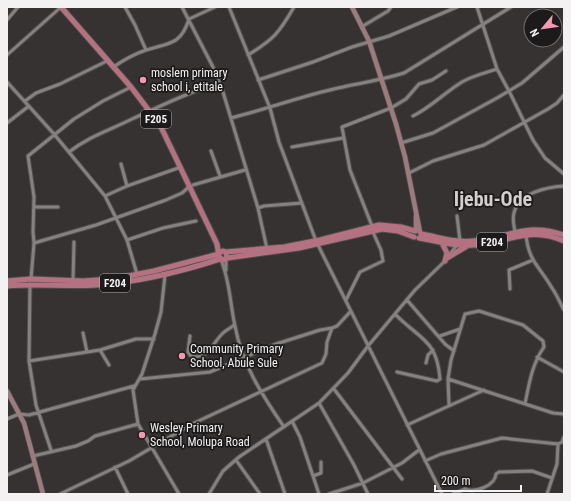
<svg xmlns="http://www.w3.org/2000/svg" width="571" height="501" font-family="'Roboto Condensed',sans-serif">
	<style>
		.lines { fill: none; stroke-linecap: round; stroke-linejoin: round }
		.street-casing { stroke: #504e4d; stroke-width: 5 }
		.secondary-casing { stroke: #504e4d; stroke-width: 6 }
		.primary-casing { stroke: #504e4d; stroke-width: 7 }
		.street { stroke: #848180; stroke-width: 3 }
		.secondary { stroke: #9c7a80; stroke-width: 4.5 }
		.primary { stroke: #b47280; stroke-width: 5 }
		.poi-dot { fill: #f19ab1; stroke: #1c1a1a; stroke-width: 1.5 }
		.labels { text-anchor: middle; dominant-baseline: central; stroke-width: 3.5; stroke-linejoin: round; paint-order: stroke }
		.shield { fill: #1c1a1a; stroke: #b2b0b0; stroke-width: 1 }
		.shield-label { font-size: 11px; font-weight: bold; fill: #f3f1f1 }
		.poi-label { font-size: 12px; fill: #f3f1f1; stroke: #1c1a1a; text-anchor: start }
		.town-label { font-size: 20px; font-weight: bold; fill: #d3cfce; stroke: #1c1a1a }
	</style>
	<rect width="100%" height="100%" fill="#353231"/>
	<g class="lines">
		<defs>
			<path id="street" d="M125,7L135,25L146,50
				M182,7L213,67L223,92L258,208L267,249
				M229,7L270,108L279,142L316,241
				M477,7L497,69L509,91L533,140L545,158L564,174
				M7,20L18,7
				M363,26L388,11L391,7
				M7,55L61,7
				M248,55C274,39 279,33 294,7
				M115,66C125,59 135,54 146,50C169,43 181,45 189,19L215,7
				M258,80L313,62L352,47L389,36L457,7
				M7,82L54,134L105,196L127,240L137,274
				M25,101L36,93L60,84L107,61
				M413,116C431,107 444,93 462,82C472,76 485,73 497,69
				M231,118C267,109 302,96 338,88C360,83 382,80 404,73L511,7
				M7,123L29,106
				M401,143L433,133L497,98L522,83L564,47
				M292,147L343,138
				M211,151L220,176
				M69,152C88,137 110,130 132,119C161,106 188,92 219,83
				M121,164L127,186
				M409,173L433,161L484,145L548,109L557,103L564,95
				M193,185L245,170
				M105,196L127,186L181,167
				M34,207H58
				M258,208L264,206L302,203
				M457,216L460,241
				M372,226L350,170L342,127L391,108L406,99L419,84L432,80L446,71
				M515,232C514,226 512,219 514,213C518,193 547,187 564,186
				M526,234C528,261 540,267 552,288C557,295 560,303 564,310
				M127,240L163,228L196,221
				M34,243L96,225L166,200L182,193L190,186
				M318,245L442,494
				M450,254L457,245
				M226,259V270
				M221,260C230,281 230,304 235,326C242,364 262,395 284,427
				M165,275L161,312L155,334L142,374L133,390L138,424L179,494
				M31,279L34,243L33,232L34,197L28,156L74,119L103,101L131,87
				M73,281L74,242
				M30,284L29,361L36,405L51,450
				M510,289L509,270L533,260
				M346,300L360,272L383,261L381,250L372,230
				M407,300L445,344L454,351
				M395,314C419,339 437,339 440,379L437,381L397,372
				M83,333L87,352
				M190,336L188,352L191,356C208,361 213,342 223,333C226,330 231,328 234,325
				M440,336L460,329
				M100,350L109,365
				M537,357L564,372
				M29,361L100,350L136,339H154
				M426,363L428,355L433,350
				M140,379L210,372L276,344L320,330L332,328
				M448,379L553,413L564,414
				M334,389L402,479
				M319,403L354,465L368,494
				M449,405L448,379L451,360L465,314L479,311L523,325L543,341L544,347C532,364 529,384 525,404
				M7,419L19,414L29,415L134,386
				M292,421L300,437L319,494
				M407,425L484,390
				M266,439L285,494
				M33,456L76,446L88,441L95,436L138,424
				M236,460L260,494
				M425,461L441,454L502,438L558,444
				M115,467L128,494
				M7,475L34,464
				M313,476L321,473V462
				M60,494L129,461L192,424L322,363L326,354L327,342L332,328L337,326L351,311
				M209,494L223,471L239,457L319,403L348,373L368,346L415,290L446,260
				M329,494L363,483L402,463L419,450
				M453,494L465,489C475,493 495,486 496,474L499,472L532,471L552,478
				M547,494L557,464L558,444L562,442L564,437"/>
			<path id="secondary" d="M352,7L369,41L396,124L405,157L420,232
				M416,216V231
				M7,391L24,423L43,494"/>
			<path id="primary" d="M61,7L131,87L160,125L217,244L219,257L223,260L227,258L226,252L223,251L219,253
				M421,234C439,237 455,243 473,241C509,238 526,222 564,235
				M419,238C438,241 455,247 474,245C509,243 528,225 564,241
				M442,243L447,253L445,261
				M226,252L284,247L320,240L379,225L401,227L415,231
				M227,258L299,248L382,229L398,231L414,237
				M447,258L467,246
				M7,281L31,279L83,281L113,279L154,271L219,254
				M7,286C37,283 67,287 96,285C138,282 180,272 220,259"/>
		</defs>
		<!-- street casing -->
		<use href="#street" class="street-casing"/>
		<!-- secondary casing -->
		<use href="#secondary" class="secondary-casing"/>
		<!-- primary casing -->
		<use href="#primary" class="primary-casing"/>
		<!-- street -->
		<use href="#street" class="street"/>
		<!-- secondary -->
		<use href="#secondary" class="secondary"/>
		<!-- primary -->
		<use href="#primary" class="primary"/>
	</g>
	<!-- markers -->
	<g class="poi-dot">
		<circle cx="143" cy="80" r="4"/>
		<circle cx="182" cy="356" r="4"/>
		<circle cx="142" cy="435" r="4"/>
	</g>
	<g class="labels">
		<!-- shield labels -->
		<g class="shield">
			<rect x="141" y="110" width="30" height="18" rx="3"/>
			<rect x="477" y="233" width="30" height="18" rx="3"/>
			<rect x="100" y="274" width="30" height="18" rx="3"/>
		</g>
		<g class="shield-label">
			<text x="156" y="119">F205</text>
			<text x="492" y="242">F204</text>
			<text x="115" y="283">F204</text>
		</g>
		<!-- poi labels -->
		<g class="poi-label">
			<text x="151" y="73">moslem primary<tspan x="151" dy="14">school i, etitale</tspan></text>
			<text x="190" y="349">Community Primary<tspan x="190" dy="14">School, Abule Sule</tspan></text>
			<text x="150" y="428">Wesley Primary<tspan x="150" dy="14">School, Molupa Road</tspan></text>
		</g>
		<!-- town labels -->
		<g class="town-label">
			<text x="493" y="199">Ijebu-Ode</text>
		</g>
	</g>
	<!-- border -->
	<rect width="571" height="501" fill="none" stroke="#f3f1f1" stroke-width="16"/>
	<!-- north arrow -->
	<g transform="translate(543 28) rotate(241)"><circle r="19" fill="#1c1a1a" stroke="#727070"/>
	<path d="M0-3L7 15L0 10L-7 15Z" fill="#f19ab1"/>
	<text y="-6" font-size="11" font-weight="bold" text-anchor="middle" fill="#f3f1f1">N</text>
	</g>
	<!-- scale -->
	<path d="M435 485v6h86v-6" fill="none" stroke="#f3f1f1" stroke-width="2"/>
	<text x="441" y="485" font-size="12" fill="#f3f1f1" stroke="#1c1a1a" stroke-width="3" paint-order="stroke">200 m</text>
</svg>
